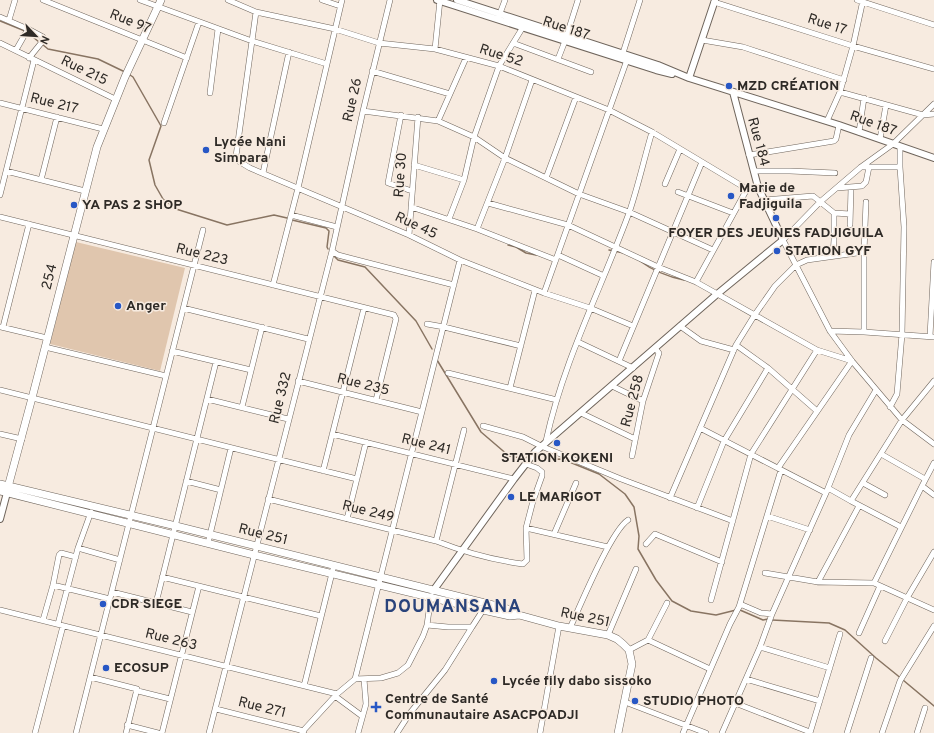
<svg xmlns="http://www.w3.org/2000/svg" width="934" height="733" font-family="Overpass,sans-serif">
	<style>
		.green { fill: #e0c6ae }
		.lines { fill: none; stroke-linecap: round; stroke-linejoin: round }
		.stream { stroke: #887462; stroke-width: 1.5 }
		.minor-casing { stroke: #6f655c; stroke-width: 6 }
		.tertiary-casing { stroke: #6f655c; stroke-width: 8 }
		.secondary-casing { stroke: #6f655c; stroke-width: 8 }
		.minor { stroke: #fff; stroke-width: 5 }
		.tertiary { stroke: #fff; stroke-width: 6 }
		.secondary { stroke: #fff; stroke-width: 7 }
		.poi-dot { fill: #2757c5; stroke: #f7ebe0; stroke-width: 1.5 }
		.labels { text-anchor: middle; dominant-baseline: central; stroke-width: 3; stroke-linejoin: round; paint-order: stroke }
		.street-label { font-size: 14px; fill: #2e2a26; stroke: #f7ebe0 }
		.poi-label { font-size: 14px; font-weight: bold; fill: #2e2a26; stroke: #f7ebe0; text-anchor: start }
		.district-label { font-size: 18px; font-weight: bold; letter-spacing: 1px; fill: #29437b; stroke: #f7ebe0 }
	</style>
	<rect width="100%" height="100%" fill="#f7ebe0"/>
	<!-- green -->
	<path class="green" d="M76,242L185,268L160,371L50,344Z"/>
	<g class="lines">
		<!-- stream -->
		<path class="stream" d="M0,21L25,31
			M28,33L39,42
			M42,44L48,49L98,59L125,72
			M130,75L133,77L161,126L149,160L155,185L163,199L176,209L227,225L274,215L287,218
			M292,220L326,228L329,231L327,247L328,249
			M508,245L516,247L526,253L536,255
			M609,250L624,253
			M333,255L338,260L365,267L416,321L432,349
			M640,261C652,270 669,277 684,280
			M437,360L481,432L509,456L527,459
			M534,460L562,459L599,474L625,494L634,507L639,536L638,549L656,580L672,601L691,611L716,615L736,610
			M740,610L763,620L768,619
			M772,620L829,623L845,630L876,658L897,675L934,706"/>
		<defs>
			<path id="minor" d="M43,0L187,58
				M140,0L252,41L327,64
				M228,0L256,12L335,29L379,43L435,49L499,66L609,110L652,132L747,189
				M322,0L340,6
				M857,0L934,25
				M714,2L853,46L934,69
				M256,12L236,156L240,162L250,168L409,235L460,260L544,293L590,308L633,326
				M499,16L505,0
				M0,17L28,29L43,37L42,42L29,58
				M9,20L15,0
				M702,40L743,47L844,80
				M0,43L115,99
				M513,43L591,72
				M435,49L440,0
				M16,50L28,29
				M622,56L640,0
				M558,59L565,41L578,0
				M372,71L450,94
				M840,92L923,115L934,114
				M210,93L218,29
				M0,103L103,129
				M934,104L893,144L861,167L820,202L783,240L830,331L852,361L902,420L934,444
				M363,111L438,121L474,137L505,158L579,194L629,212L713,250
				M401,115L388,183L412,191
				M438,121L466,58
				M827,121L840,92L853,46L863,0
				M164,123L199,22
				M859,132L864,98
				M880,139L886,105
				M749,155L834,141L836,139L839,125
				M414,165L464,180
				M861,167H900L904,227L902,334L897,394L890,407
				M900,167V147
				M6,171L85,191
				M754,171H790L835,173
				M263,173L289,52
				M546,178L576,97
				M41,180L57,117
				M665,184L680,149
				M837,188L862,186L866,182L869,167
				M678,192L733,213
				M0,195L34,60
				M764,200L813,196L834,213L850,214
				M488,203L568,225L658,267L696,282L817,350L852,361L778,468
				M411,207L477,229L556,260
				M291,215L337,227
				M0,217L394,315L396,319L376,400
				M449,219L464,180L474,137L499,66L523,27
				M850,225L851,188
				M477,229L505,158L532,80
				M409,235L418,117
				M332,251L338,255L454,285
				M558,255L604,276
				M833,256L834,240V213
				M696,282L747,189L758,187
				M273,285L298,188L342,0
				M544,293L628,57
				M183,308L308,339
				M427,324L444,327L521,346
				M680,326L701,341L734,350
				M1,327L47,338
				M3,327L29,224
				M830,331L864,332L934,337
				M864,332V252L866,202
				M930,336L934,262
				M578,342L633,368
				M736,345L768,368L817,411
				M45,347L166,376
				M172,351L251,370
				M619,361L702,162
				M448,373L557,400
				M298,381L422,412
				M612,386L643,401
				M510,388L535,290
				M0,390L357,479
				M207,399L288,419
				M242,407L262,327
				M581,413L635,439
				M483,426L523,437L541,446L621,479L733,521
				M700,428L826,493
				M0,434L22,439
				M332,434L514,479
				M546,441C563,362 601,289 629,213C638,187 644,159 652,132
				M881,454L925,479
				M632,456L643,401L659,353L655,348
				M323,471L364,308
				M186,481L221,490
				M863,483L885,495
				M922,486L934,495
				M828,488L851,501L901,527
				M670,498L736,345L754,316L775,286L796,265L807,260L864,252
				M268,499L436,541C464,552 492,560 523,564L527,560L526,528L533,501L542,476V472L537,468L526,464
				M851,501L902,420L934,381
				M697,508L724,441L768,368
				M767,516L810,530
				M347,519L366,442
				M526,528L608,547
				M554,534L576,483
				M436,541L464,430
				M208,543L231,448
				M646,544L655,534L722,562
				M78,548L120,560
				M765,573L818,582L874,583L934,610
				M162,577L321,616
				M818,582L859,506
				M874,583L922,486L934,463
				M53,585L110,599
				M112,592L192,612
				M711,600L751,454L817,350
				M156,603L216,362
				M740,604L761,613L772,614
				M0,610L337,694
				M43,620L53,585L59,555L61,553L76,557
				M58,624L78,548L91,512
				M427,625L448,627H472L483,610
				M570,628C580,606 611,531 628,520
				M859,633L880,586
				M608,635L636,569
				M648,640L710,669
				M885,641L907,598L934,552
				M760,647L830,668
				M629,650L648,640L667,603
				M90,677L137,689L138,691L170,699
				M355,679L460,260
				M355,679L381,678L398,673L408,665L423,636L427,625L431,596
				M746,679L820,701
				M304,686L334,565
				M335,696L362,716
				M625,702L706,733
				M735,703L810,732
				M216,709L304,731
				M127,725L158,733
				M302,732L337,694L355,679
				M35,733L63,626
				M76,733L203,230
				M126,733L137,689
				M162,733L199,586
				M209,733L332,251L363,111L390,0
				M358,733L366,704L364,679
				M397,733L410,713L445,670L472,627
				M540,733L559,626
				M683,733L730,624L739,607L781,470
				M722,733L760,647L772,614L826,493L849,435L876,390
				M810,733L840,634
				M847,733L871,658
				M882,733L900,681L934,626
				M917,733L925,708"/>
			<path id="tertiary" d="M437,0L656,70L672,74
				M457,0L658,65L689,78L839,125L934,158
				M689,78L715,0
				M0,519L8,489
				M433,591L514,479L535,452L716,295L783,240L758,187L733,92"/>
			<path id="secondary" d="M0,484L176,526L505,608L519,615
				M8,487L32,398L97,147L125,77L161,0
				M0,491L254,555L483,610L510,616L519,615L559,626L608,635L617,639L623,644L629,650L632,664L618,733"/>
		</defs>
		<!-- minor casing -->
		<use href="#minor" class="minor-casing"/>
		<!-- tertiary casing -->
		<use href="#tertiary" class="tertiary-casing"/>
		<!-- secondary casing -->
		<use href="#secondary" class="secondary-casing"/>
		<!-- minor -->
		<use href="#minor" class="minor"/>
		<!-- tertiary -->
		<use href="#tertiary" class="tertiary"/>
		<!-- secondary -->
		<use href="#secondary" class="secondary"/>
	</g>
	<!-- markers -->
	<g class="poi-dot">
		<circle cx="729" cy="86" r="4"/>
		<circle cx="206" cy="150" r="4"/>
		<circle cx="731" cy="196" r="4"/>
		<circle cx="74" cy="205" r="4"/>
		<circle cx="776" cy="218" r="4"/>
		<circle cx="777" cy="251" r="4"/>
		<circle cx="118" cy="306" r="4"/>
		<circle cx="557" cy="443" r="4"/>
		<circle cx="511" cy="497" r="4"/>
		<circle cx="103" cy="604" r="4"/>
		<circle cx="106" cy="668" r="4"/>
		<circle cx="494" cy="681" r="4"/>
		<circle cx="635" cy="701" r="4"/>
		<path d="M374 701h4v4h4v4h-4v4h-4v-4h-4v-4h4z"/>
	</g>
	<g class="labels">
		<!-- street labels -->
		<g class="street-label">
			<text transform="translate(130 22) rotate(22)">Rue 97</text>
			<text transform="translate(827 25) rotate(18)">Rue 17</text>
			<text transform="translate(566 29) rotate(18)">Rue 187</text>
			<text transform="translate(501 56) rotate(18)">Rue 52</text>
			<text transform="translate(84 71) rotate(26)">Rue 215</text>
			<text transform="translate(353 100) rotate(-77)">Rue 26</text>
			<text transform="translate(54 104) rotate(14)">Rue 217</text>
			<text transform="translate(873 124) rotate(20)">Rue 187</text>
			<text transform="translate(758 142) rotate(75)">Rue 184</text>
			<text transform="translate(401 175) rotate(-86)">Rue 30</text>
			<text transform="translate(416 226) rotate(25)">Rue 45</text>
			<text transform="translate(202 255) rotate(14)">Rue 223</text>
			<text transform="translate(50 277) rotate(-76)">254</text>
			<text transform="translate(363 385) rotate(14)">Rue 235</text>
			<text transform="translate(281 398) rotate(-76)">Rue 332</text>
			<text transform="translate(633 401) rotate(-75)">Rue 258</text>
			<text transform="translate(426 445) rotate(14)">Rue 241</text>
			<text transform="translate(368 512) rotate(14)">Rue 249</text>
			<text transform="translate(263 535) rotate(14)">Rue 251</text>
			<text transform="translate(585 618) rotate(12)">Rue 251</text>
			<text transform="translate(171 640) rotate(14)">Rue 263</text>
			<text transform="translate(262 708) rotate(14)">Rue 271</text>
		</g>
		<!-- poi labels -->
		<g class="poi-label">
			<text x="737" y="86">MZD CRÉATION</text>
			<text x="214" y="142">Lycée Nani<tspan x="214" dy="16">Simpara</tspan></text>
			<text x="739" y="188">Marie de<tspan x="739" dy="16">Fadjiguila</tspan></text>
			<text x="82" y="205">YA PAS 2 SHOP</text>
			<text x="776" y="233" text-anchor="middle">FOYER DES JEUNES FADJIGUILA</text>
			<text x="785" y="251">STATION GYF</text>
			<text x="126" y="306">Anger</text>
			<text x="557" y="458" text-anchor="middle">STATION KOKENI</text>
			<text x="519" y="497">LE MARIGOT</text>
			<text x="111" y="604">CDR SIEGE</text>
			<text x="114" y="668">ECOSUP</text>
			<text x="502" y="681">Lycée fily dabo sissoko</text>
			<text x="385" y="699">Centre de Santé<tspan x="385" dy="16">Communautaire ASACPOADJI</tspan></text>
			<text x="643" y="701">STUDIO PHOTO</text>
		</g>
		<!-- district labels -->
		<g class="district-label">
			<text x="453" y="607">DOUMANSANA</text>
		</g>
	</g>
	<!-- north arrow -->
	<g transform="translate(36 36) rotate(115)" stroke="#f7ebe0" stroke-width="3" paint-order="stroke">
	<path d="M0-3L7 15L0 10L-7 15Z" fill="#2e2a26"/>
	<text y="-6" font-size="11" font-weight="bold" text-anchor="middle" fill="#2e2a26">N</text>
	</g>
</svg>
